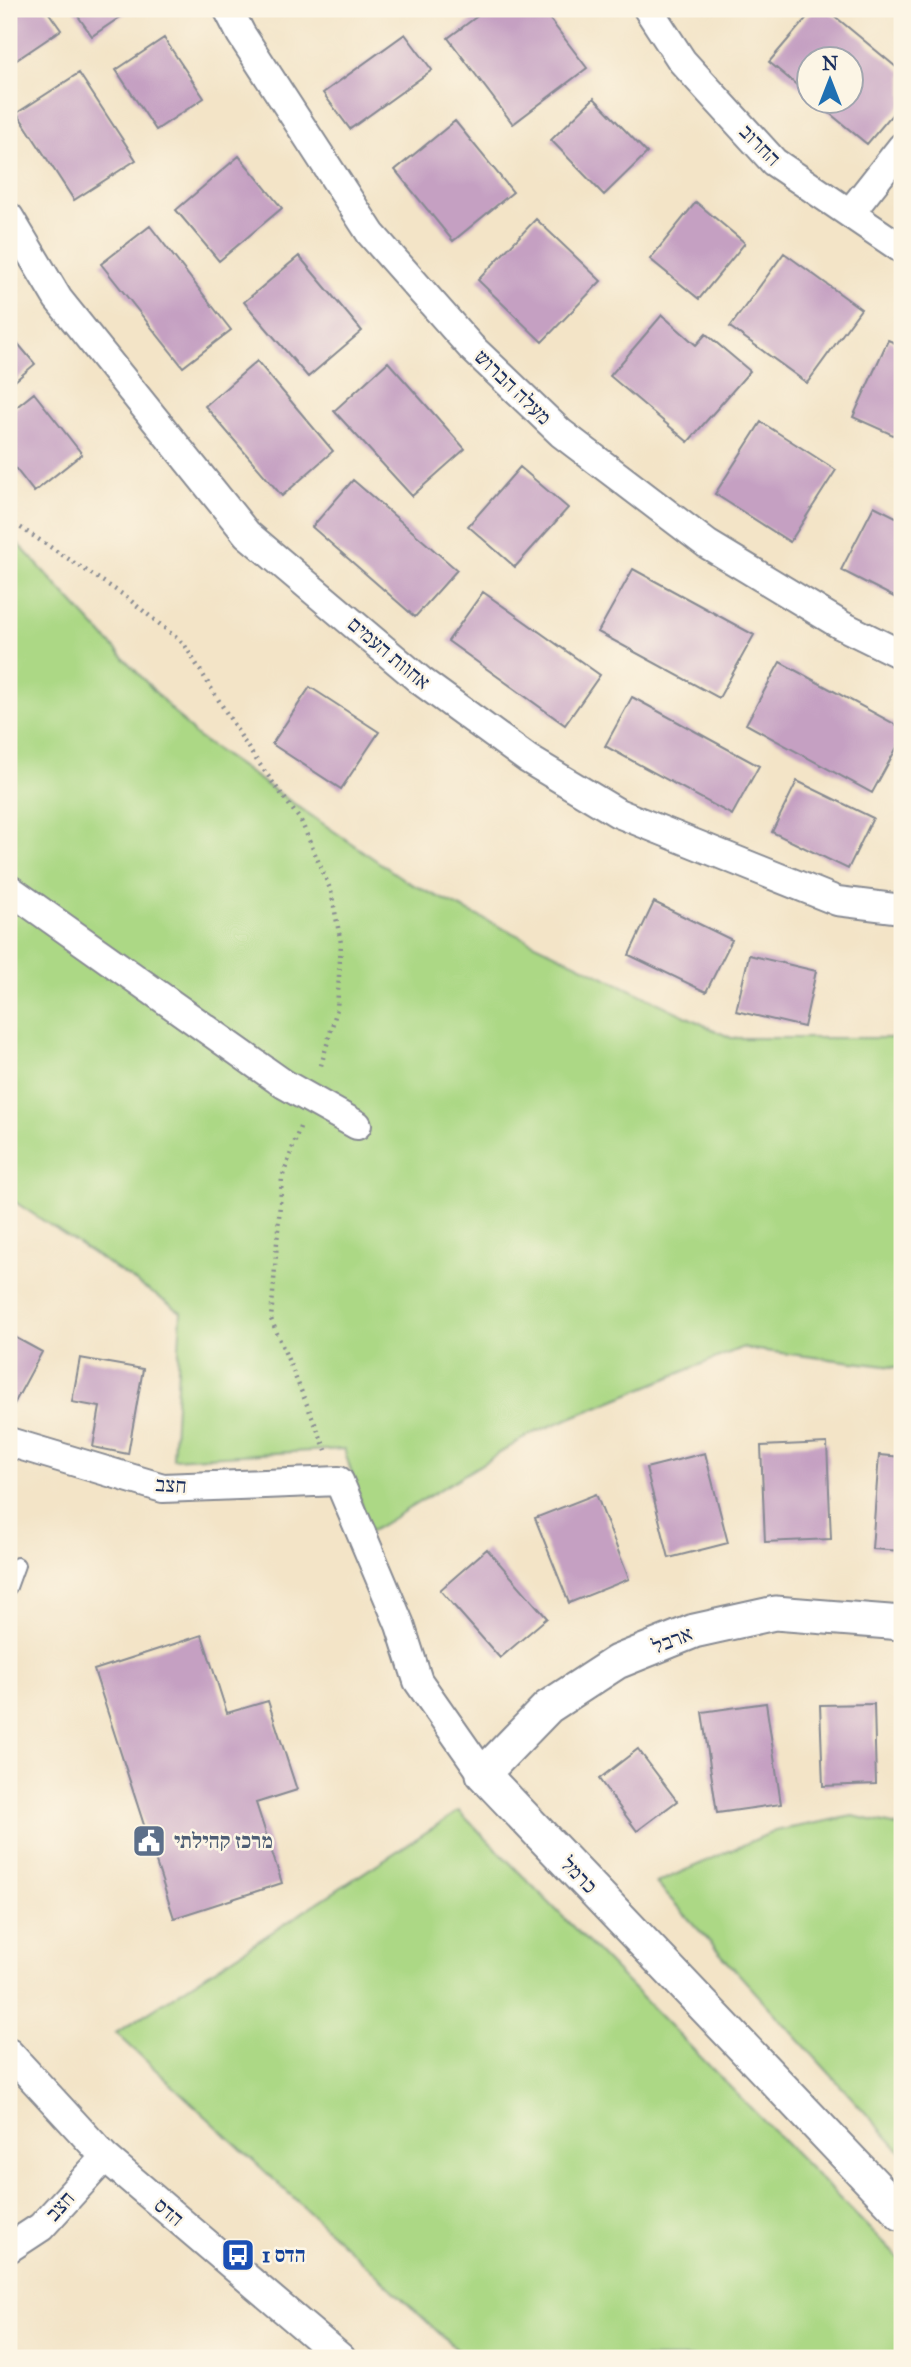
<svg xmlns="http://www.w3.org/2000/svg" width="911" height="2367" font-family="'IM FELL Great Primer','Frank Ruhl Libre',serif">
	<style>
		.green { fill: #acd885; stroke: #648472; stroke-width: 2 }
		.building { fill: #c5a0c2 }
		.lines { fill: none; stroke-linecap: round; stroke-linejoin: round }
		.service-casing { stroke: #878a92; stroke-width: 18 }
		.minor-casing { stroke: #878a92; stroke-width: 32 }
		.tertiary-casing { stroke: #878a92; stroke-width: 37 }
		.path { stroke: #878a92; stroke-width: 4.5; stroke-dasharray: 2 5; stroke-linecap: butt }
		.service { stroke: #fff; stroke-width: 14 }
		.minor { stroke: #fff; stroke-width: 28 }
		.tertiary { stroke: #fff; stroke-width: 33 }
		.labels { text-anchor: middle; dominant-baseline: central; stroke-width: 5; stroke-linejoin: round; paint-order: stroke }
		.street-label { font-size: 21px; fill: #1b2f5e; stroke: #fcf5e5 }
		.service-label { font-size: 21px; font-weight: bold; fill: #4e5e75; stroke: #fcf5e5; text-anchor: start }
		.transit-label { font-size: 21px; font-weight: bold; fill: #164399; stroke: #fcf5e5; text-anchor: start }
	</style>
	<rect width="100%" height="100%" fill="#fcf5e5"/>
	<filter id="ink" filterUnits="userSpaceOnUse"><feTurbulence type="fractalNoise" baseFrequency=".0143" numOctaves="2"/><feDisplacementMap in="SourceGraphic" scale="14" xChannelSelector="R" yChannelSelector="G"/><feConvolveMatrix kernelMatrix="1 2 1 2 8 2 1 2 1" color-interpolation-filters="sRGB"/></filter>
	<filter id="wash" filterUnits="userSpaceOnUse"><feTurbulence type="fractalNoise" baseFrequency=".00686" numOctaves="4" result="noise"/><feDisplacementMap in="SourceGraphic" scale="28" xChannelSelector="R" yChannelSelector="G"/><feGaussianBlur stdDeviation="1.57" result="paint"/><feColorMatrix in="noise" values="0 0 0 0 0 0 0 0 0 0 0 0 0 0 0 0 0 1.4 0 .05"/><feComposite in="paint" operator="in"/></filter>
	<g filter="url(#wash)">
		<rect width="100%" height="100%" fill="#f3e4c7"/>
		<!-- green -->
		<path class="green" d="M9,534L196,736L409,883L731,1038H902V1368L741,1348L531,1434L370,1532L344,1449L173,1459L181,1312L9,1198Z
			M459,1811L902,2262V2358H466L116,2033Z
			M853,1816L902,1827V2153L656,1883L775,1831Z"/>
		<g id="blocks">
			<!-- building -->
			<path class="building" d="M9,9H46L61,30L9,65Z
				M73,9H132L92,36Z
				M487,9H542L587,68L513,124L448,38Z
				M814,9H826L902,72V103L867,144L816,102H852V60H810V96L769,62Z
				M405,34L432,70L350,129L323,93Z
				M164,38L204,98L156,130L116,70Z
				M79,73L136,160L74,200L17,113Z
				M594,98L647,153L604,195L551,140Z
				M455,121L513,192L453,241L395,170Z
				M239,156L282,208L219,261L176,210Z
				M696,202L745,243L699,299L650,259Z
				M536,219L601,281L542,342L478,280Z
				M150,226L231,330L183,367L101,264Z
				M784,253L861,309L807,383L730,327Z
				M299,256L362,331L308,377L244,302Z
				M662,315L696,345L706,334L750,371L688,442L610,376Z
				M9,333L35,364L9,386Z
				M888,340L902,346V439L853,417Z
				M257,361L333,451L282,496L205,406Z
				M388,362L465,449L412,496L334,411Z
				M34,393L82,454L34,492L9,460V413Z
				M761,422L836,470L790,542L715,494Z
				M520,467L568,508L515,567L468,526Z
				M353,480L457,570L415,617L312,527Z
				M874,506L902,520V601L841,570Z
				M633,569L754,635L719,698L598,632Z
				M483,592L600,675L565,725L448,641Z
				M780,662L902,728V738L872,793L746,724Z
				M310,687L379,732L341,789L272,744Z
				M632,697L759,766L732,815L605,746Z
				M797,781L873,818L848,869L772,832Z
				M654,902L732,940L706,992L629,955Z
				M749,955L816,971L804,1027L736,1011Z
				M9,1334L42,1352L14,1404L9,1401Z
				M80,1358L143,1369L128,1454L93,1447L100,1407L72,1402Z
				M827,1443L831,1539L765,1542L761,1446Z
				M705,1453L728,1543L669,1558L646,1468Z
				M879,1455L902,1457V1551L872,1549Z
				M596,1494L629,1579L569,1603L535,1518Z
				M487,1549L547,1618L500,1658L440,1590Z
				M202,1635L227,1713L268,1701L297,1790L256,1803L282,1883L174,1918L94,1670Z
				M766,1703L781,1804L717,1813L702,1712Z
				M874,1704L876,1784L823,1786L820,1705Z
				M638,1749L677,1801L637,1831L599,1779Z"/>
		</g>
	</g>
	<g filter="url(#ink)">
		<use href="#blocks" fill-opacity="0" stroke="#878a92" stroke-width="2"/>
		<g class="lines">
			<defs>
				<path id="service" d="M9,1587L17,1565"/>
				<path id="minor" d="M228,9L241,34L371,234L471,347L561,433L707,544L841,625L902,655
					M648,9L682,61L774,162L902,249
					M850,213L902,147
					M9,217L58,299L247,534L421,681L528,759L618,813L837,901L902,909
					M9,889L284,1084L357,1125
					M9,1442L163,1488L339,1481L400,1625L418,1681L483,1774
					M9,2053L105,2157L341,2358
					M9,2248L41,2227L105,2157"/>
				<path id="tertiary" d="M902,1623L775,1613L694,1631L617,1662L548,1707L483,1774L902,2214"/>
			</defs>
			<!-- service casing -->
			<use href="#service" class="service-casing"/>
			<!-- minor casing -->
			<use href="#minor" class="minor-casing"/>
			<!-- tertiary casing -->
			<use href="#tertiary" class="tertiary-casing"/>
			<!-- path -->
			<path class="path" d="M9,520L125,596L184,644L250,751L301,821L331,891L341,943L337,1009L320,1069
				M300,1127L282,1178L271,1319L326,1450"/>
			<!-- service -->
			<use href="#service" class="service"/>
			<!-- minor -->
			<use href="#minor" class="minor"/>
			<!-- tertiary -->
			<use href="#tertiary" class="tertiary"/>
		</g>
	</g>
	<!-- icons -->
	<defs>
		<symbol id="civic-square" viewBox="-11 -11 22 22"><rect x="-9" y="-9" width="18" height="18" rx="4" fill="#5c6f8a" stroke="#fcf5e5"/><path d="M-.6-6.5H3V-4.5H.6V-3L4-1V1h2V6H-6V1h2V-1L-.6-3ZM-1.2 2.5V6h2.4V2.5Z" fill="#fff"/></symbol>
		<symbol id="bus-square" viewBox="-11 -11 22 22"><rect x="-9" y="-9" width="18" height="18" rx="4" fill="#1a4fb4" stroke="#fcf5e5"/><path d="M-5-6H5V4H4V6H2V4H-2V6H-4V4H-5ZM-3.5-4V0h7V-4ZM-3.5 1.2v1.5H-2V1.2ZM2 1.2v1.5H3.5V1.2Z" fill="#fff"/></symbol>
	</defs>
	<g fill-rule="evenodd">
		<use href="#civic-square" x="130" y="1822" width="38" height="38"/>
		<use href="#bus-square" x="219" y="2236" width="38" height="38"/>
	</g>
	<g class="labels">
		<!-- street labels -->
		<g class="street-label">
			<text transform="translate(760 145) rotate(45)">החרוב</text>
			<text transform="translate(513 387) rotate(44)">מעלה הברוש</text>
			<text transform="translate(389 653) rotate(40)">אחוות העמים</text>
			<text transform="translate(171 1485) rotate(4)">חצב</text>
			<text transform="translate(672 1640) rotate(-21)">ארבל</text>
			<text transform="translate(579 1875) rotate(46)">כרמל</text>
			<text transform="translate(60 2206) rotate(-48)">חצב</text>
			<text transform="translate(169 2212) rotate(40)">הדס</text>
		</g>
		<!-- service labels -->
		<g class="service-label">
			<text x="174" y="1841">מרכז קהילתי</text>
		</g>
		<!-- transit labels -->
		<g class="transit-label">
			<text x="262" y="2255">הדס 1</text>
		</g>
	</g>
	<!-- margin -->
	<rect width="911" height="2367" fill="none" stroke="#fcf5e5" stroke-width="35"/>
	<!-- north arrow -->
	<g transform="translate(830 80)"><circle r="33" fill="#fcf5e5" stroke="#a2a6af" stroke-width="2"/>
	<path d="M0-5L12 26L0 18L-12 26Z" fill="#1f6fb2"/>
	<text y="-10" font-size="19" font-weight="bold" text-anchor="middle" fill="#1b2f5e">N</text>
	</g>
</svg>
